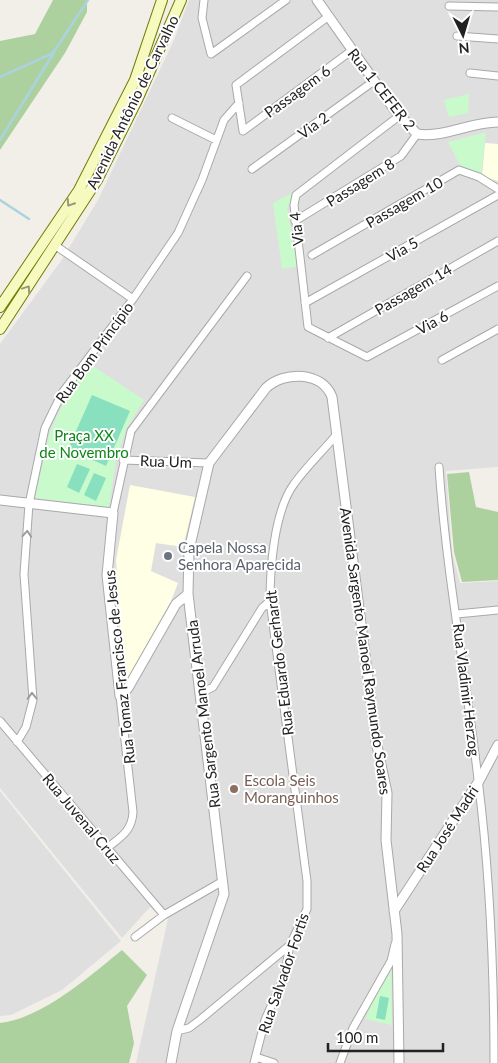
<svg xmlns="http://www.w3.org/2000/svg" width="498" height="1063" font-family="Lato,sans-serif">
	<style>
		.residential { fill: #e0dfdf }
		.education { fill: #ffffe5 }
		.forest { fill: #add19e }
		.park { fill: #c8facc }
		.pitch { fill: #88e0be }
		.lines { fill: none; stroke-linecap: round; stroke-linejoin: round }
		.stream { stroke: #aad3df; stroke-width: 2.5 }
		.minor-casing { stroke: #a9a9a9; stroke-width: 9 }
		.tertiary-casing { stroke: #a9a9a9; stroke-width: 11 }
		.secondary-casing { stroke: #707d05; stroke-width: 12 }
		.minor { stroke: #fff; stroke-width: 7 }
		.tertiary { stroke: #fff; stroke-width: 9 }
		.secondary { stroke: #f7fabf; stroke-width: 10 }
		.oneway { stroke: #979978 }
		.oneway2 { stroke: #9c9c9c }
		.worship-dot { fill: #6b7280; stroke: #fff; stroke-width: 2 }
		.education-dot { fill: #8d6e63; stroke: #fff; stroke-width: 2 }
		.labels { text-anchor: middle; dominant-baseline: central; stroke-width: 4; stroke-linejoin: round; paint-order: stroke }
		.street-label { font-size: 15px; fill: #222; stroke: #fff }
		.park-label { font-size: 15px; fill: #0c8416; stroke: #fff }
		.worship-label { font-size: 15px; fill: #5b616d; stroke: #fff; text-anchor: start }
		.education-label { font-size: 15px; fill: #785e54; stroke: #fff; text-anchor: start }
	</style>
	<rect width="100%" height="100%" fill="#f2efe9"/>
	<!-- residential -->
	<path class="residential" d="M189,0H498V467L446,471L452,552L460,583L498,581V1063H136L168,919L150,907L122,938L0,788V344L61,261L98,200L174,40Z
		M0,791L121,941L62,990L11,1015L0,1016Z"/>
	<!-- education -->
	<path class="education" d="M485,143L498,144V181L482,176Z
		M130,485L195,497L183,547L156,543L151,571L178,583L171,601L128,678H123L116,560Z"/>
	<!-- forest -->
	<path class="forest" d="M53,0H87V12L65,53L0,150V41L35,34Z
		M469,472L476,507L498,512V580L462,582L454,552L447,474Z
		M122,950L147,975L127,1006L134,1043L129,1063H0V1023C41,1019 90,976 122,950Z"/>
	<!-- park -->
	<path class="park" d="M469,94L468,113L449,117L444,100Z
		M486,132L481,176L461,167L448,142Z
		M299,189L287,208L298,266L282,269L273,203Z
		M90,364L144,400L126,429L116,460L109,507L35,498L50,431L70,389Z
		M391,962L392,1025L365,1019Z"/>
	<!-- pitch -->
	<path class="pitch" d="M92,395L130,411L106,466L68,449Z
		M77,464L90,469L79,493L67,487Z
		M94,473L106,478L96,501L84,495Z
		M380,996L389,998L385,1020L376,1018Z"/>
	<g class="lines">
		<!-- stream -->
		<path class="stream" d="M0,77L53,53L88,0
			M0,140L53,54
			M0,200L29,219"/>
		<defs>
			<path id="minor" d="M204,0L202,18L211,54L286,0
				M449,6L498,7
				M329,16L236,85L243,131L351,51
				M457,36L498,39
				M470,73L498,76
				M399,116L296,195L294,205L308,327L367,357L498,286
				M172,118L216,140
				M252,169L374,81
				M295,221L401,156L417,134
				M56,246L133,299
				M312,255L459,170L479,177L498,189
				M305,303L498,195
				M328,338L498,241
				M442,360L498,329
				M123,460L209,463
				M439,467C446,572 466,675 478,779C490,874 494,968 494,1063
				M113,513L131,431L247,276
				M457,614L498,610
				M201,693L213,687L262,608L270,601
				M0,721L164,915
				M17,742L26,727L33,700L24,574L29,504L45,428L62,393L133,299L178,233L202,180L224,120L239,103
				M107,848C121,837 132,831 133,812L120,696
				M135,937L164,915L223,881
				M177,1031L189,1028L201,1019L290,945
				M256,1057L274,1063
				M254,1063L265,1020L284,977L290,945L307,909V881L270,601C270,569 274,511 294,484C306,467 323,451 337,434
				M340,1063L353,1028L391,961L395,944"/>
			<path id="tertiary" d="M317,0L394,109L417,134C445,138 470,122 498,122
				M0,500L113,513L107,575L120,696
				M120,696L128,688L176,604L188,594
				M394,911L479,781L498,745
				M171,1063L177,1031L224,894L188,594L189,550L209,463L266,388C284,371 322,371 332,397L376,741L387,793L386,840L397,934L399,1063"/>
			<path id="secondary" d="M0,307L79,190L135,80L162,0
				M0,329L97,180L137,100L181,0"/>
		</defs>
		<!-- minor casing -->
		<use href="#minor" class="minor-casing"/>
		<!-- tertiary casing -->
		<use href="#tertiary" class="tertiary-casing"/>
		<!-- secondary casing -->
		<use href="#secondary" class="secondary-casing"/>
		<!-- minor -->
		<use href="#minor" class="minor"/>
		<!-- tertiary -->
		<use href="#tertiary" class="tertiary"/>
		<!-- secondary -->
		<use href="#secondary" class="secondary"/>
	</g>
	<!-- one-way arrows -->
	<defs><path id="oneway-chevron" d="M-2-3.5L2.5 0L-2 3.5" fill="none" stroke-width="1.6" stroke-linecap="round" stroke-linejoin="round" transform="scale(1.25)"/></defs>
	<g class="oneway">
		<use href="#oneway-chevron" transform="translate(70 203) rotate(123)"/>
		<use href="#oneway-chevron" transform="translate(27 289) rotate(-56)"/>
	</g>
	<g class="oneway2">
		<use href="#oneway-chevron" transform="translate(27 534) rotate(-86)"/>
		<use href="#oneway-chevron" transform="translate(32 696) rotate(-91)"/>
	</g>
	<!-- markers -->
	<circle class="worship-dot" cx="168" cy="556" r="5"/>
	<circle class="education-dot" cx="234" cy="789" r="5"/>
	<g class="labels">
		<!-- street labels -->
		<g class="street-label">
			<text transform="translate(382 89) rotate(52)">Rua 1 CEFER 2</text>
			<text transform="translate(297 91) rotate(-36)">Passagem 6</text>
			<text transform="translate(132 102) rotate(-64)">Avenida Antônio de Carvalho</text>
			<text transform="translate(313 125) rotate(-36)">Via 2</text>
			<text transform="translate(360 182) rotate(-32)">Passagem 8</text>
			<text transform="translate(404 202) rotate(-30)">Passagem 10</text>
			<text transform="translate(296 229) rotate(-96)">Via 4</text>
			<text transform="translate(402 249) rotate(-29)">Via 5</text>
			<text transform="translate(413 289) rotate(-30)">Passagem 14</text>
			<text transform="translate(432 322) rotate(-28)">Via 6</text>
			<text transform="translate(94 352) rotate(-54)">Rua Bom Princípio</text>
			<text transform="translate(166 461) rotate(2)">Rua Um</text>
			<text transform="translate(366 651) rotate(82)">Avenida Sargento Manoel Raymundo Soares</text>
			<text transform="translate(279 663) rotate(-97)">Rua Eduardo Gerhardt</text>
			<text transform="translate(119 667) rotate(-96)">Rua Tomaz Francisco de Jesus</text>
			<text transform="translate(467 690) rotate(83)">Rua Vladimir Herzog</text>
			<text transform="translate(203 714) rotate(-97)">Rua Sargento Manoel Arruda</text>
			<text transform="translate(82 818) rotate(50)">Rua Juvenal Cruz</text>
			<text transform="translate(447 829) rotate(-57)">Rua José Madri</text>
			<text transform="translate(283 973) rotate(-71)">Rua Salvador Fortis</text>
		</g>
		<!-- park labels -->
		<g class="park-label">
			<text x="84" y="435">Praça XX<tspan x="84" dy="17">de Novembro</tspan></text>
		</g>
		<!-- worship labels -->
		<g class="worship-label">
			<text x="178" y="547">Capela Nossa<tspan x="178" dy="17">Senhora Aparecida</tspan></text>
		</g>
		<!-- education labels -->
		<g class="education-label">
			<text x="244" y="780">Escola Seis<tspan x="244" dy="17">Moranguinhos</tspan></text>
		</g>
	</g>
	<!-- north arrow -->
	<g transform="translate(463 35) rotate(175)" stroke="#ffffff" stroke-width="4" paint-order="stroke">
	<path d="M0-4L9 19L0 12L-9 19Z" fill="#222222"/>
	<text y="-8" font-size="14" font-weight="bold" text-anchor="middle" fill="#222222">N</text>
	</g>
	<!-- scale -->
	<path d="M328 1043v8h115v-8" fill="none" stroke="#222222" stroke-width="2.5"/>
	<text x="336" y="1043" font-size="15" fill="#222222" stroke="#ffffff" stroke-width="4" paint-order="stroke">100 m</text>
</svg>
